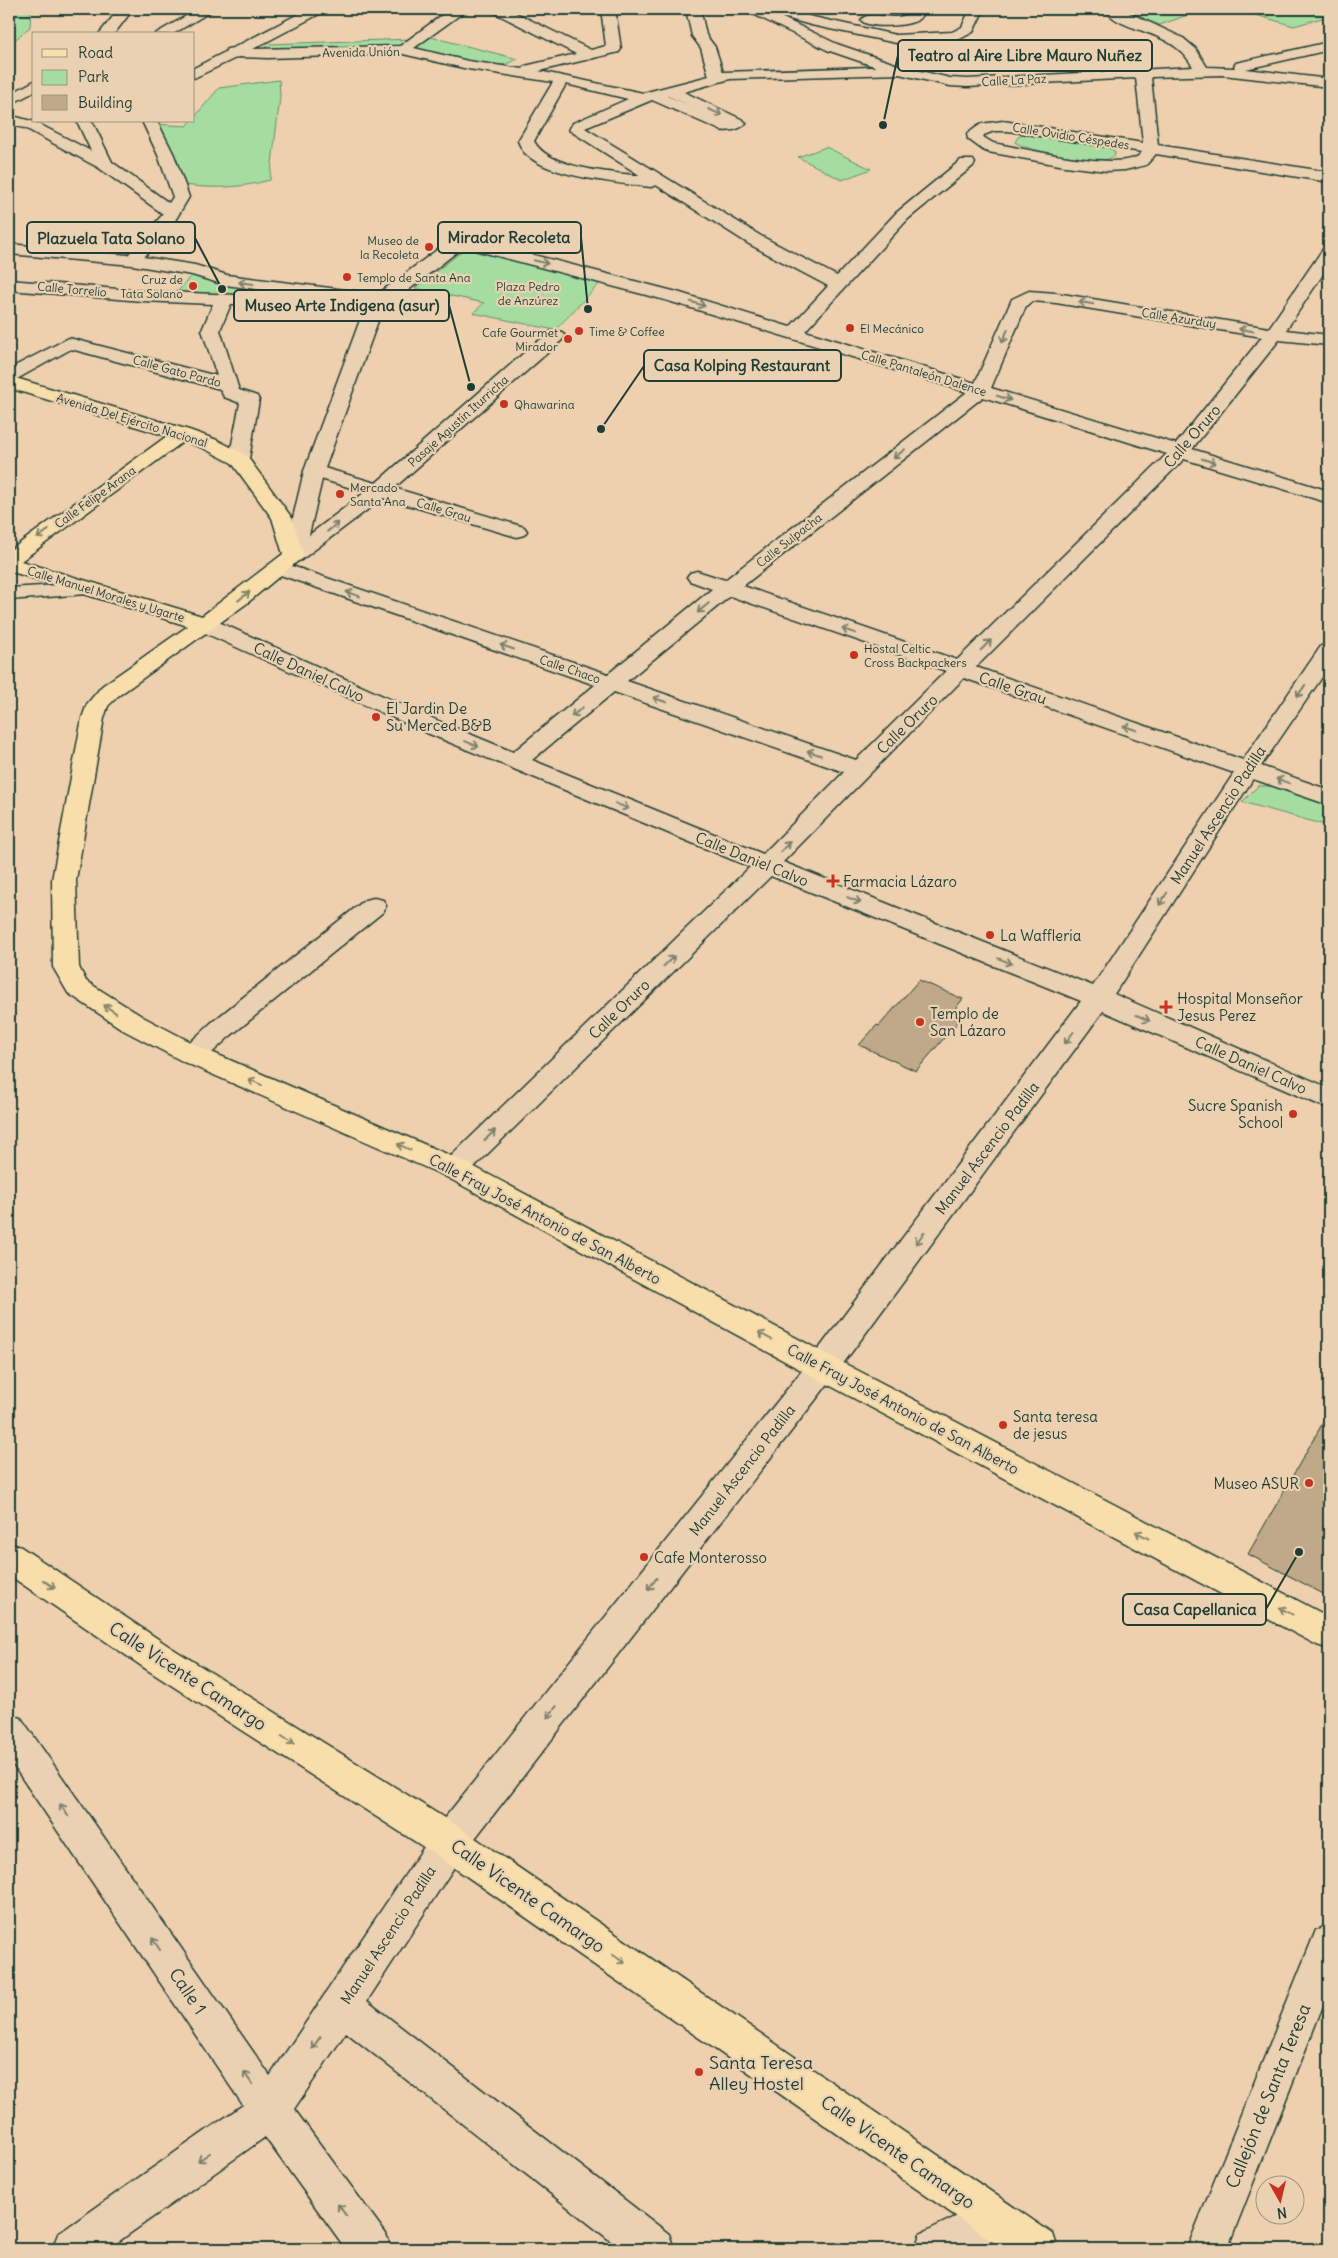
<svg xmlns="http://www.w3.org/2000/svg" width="1338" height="2258" font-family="Delius,sans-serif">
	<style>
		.green { fill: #a5dda1; stroke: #628d6a }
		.building { fill: #bfa988; stroke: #1f3d34 }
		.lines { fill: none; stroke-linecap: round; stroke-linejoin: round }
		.street-casing { stroke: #1f3d34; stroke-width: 3 }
		.secondary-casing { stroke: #1f3d34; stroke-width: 3 }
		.primary-casing { stroke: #1f3d34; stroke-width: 3 }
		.street { fill: #ead1b2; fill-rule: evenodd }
		.secondary { fill: #ead1b2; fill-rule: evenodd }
		.primary { fill: #f8deab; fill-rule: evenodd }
		.oneway { stroke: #7a806d }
		.oneway2 { stroke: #81856a }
		.poi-dot { fill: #c8321e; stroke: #ead1b2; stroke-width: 2 }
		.labels { text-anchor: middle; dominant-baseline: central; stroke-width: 4.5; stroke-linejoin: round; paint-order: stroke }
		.far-street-label { font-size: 12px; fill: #1f3d34; stroke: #ead1b2 }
		.far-poi-label { font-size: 12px; fill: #1f3d34; stroke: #ead1b2; text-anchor: start }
		.far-park-label { font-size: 12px; fill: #264539; stroke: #ead1b2 }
		.street-label { font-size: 15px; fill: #1f3d34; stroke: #ead1b2 }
		.poi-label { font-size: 15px; fill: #1f3d34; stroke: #ead1b2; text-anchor: start }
		.near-street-label { font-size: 18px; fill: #1f3d34; stroke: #ead1b2 }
		.near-poi-label { font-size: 18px; fill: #1f3d34; stroke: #ead1b2; text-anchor: start }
		.leader { fill: none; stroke: #1f3d34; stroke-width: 2 }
		.callout-dot { fill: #1f3d34; stroke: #ead1b2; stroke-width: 2 }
		.callout { fill: #ead1b2; stroke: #1f3d34; stroke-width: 2 }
		.callout-label { font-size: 16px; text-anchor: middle; font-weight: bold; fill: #1f3d34 }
	</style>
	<rect width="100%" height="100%" fill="#eed0ae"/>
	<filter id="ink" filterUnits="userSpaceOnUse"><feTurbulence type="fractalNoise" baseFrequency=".02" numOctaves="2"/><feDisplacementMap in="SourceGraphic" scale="10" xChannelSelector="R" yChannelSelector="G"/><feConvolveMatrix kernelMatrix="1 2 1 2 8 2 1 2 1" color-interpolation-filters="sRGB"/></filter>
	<g filter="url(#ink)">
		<!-- green -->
		<path class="green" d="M9,9H31L30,27L9,45Z
			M1124,9H1204L1160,25L1140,18Z
			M1235,9H1329V16L1294,26Z
			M431,37L518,59L504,65L477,63L417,51L414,48Z
			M412,39L399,48L273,51L265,47L269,44Z
			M279,80L280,97L270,180C240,188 214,189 184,185L153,124L187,126L219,88Z
			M1023,135H1036L1107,146L1115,152V155C1111,159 1106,160 1100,160C1087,160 1023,150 1015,142L1018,137Z
			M826,147L871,169L842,180L798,157Z
			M469,249L562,269L602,281L555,330L473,313L484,303L415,288L462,251Z
			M193,273L346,300L175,295Z
			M1258,786H1270L1329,806V826L1242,802Z"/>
		<!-- building -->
		<path class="building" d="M919,980L963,999L953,1011L963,1016L916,1071L859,1045L877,1025L879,1026Z
			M1329,1412V1597L1248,1554Z"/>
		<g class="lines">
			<defs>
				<path id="street" d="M119,9H133L114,34H99Z
					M198,9H215L173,34H155Z
					M308,9H325L323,12L253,49L400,46L450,9H461L463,11L461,14L414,48L468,61L523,69L525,66L576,54L493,12L491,9H508L591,50L606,46L601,9H615L621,49L619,52L539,71L643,93L709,76L701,48L692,36L687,14L681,9H698L701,12L706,35L715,47L723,72L899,66L950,78L967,79L1193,67C1172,27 1120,34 1105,9H1121L1183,38L1196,49L1207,67L1235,68L1234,66L1236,63L1329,42V50L1246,69L1329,79V87L1223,75L1151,77L1158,145L1329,172V182L1156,154L1146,165L1125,170L1107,171L1065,166L988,152L983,150L968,139L967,134L981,124L1003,121L1143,143L1136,78L967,87L950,86L899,74L730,79L684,92L743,120L746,123C741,130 727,132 720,130L652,100L585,128L761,236L837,276L896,213L961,160H973L975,163L973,166L908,219L805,331L975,383L1012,299L1029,291L1056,293L1269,328L1323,249L1329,248V265L1286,330L1329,335V345L1279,340L1192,449L1329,491V503L1184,459L976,667L1243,760L1321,646L1329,645V667L1261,766L1329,790V805L1253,779L1114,994L1329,1088V1109L1103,1011L834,1376L462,1855L367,2001L669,2234L674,2249H621L346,2032L294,2109L386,2234L391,2249H346L265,2137L108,2249H52L58,2234L243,2105L9,1759V1714L21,1718L270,2076L436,1829L812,1358L1081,1001L771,876L465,1176L455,1180L445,1176L441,1169L445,1162L750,867L427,733L196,629L193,624L196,619L204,618L212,619L443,723L513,752L595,685L272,572L269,568L272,564L279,562L286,564L608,674L712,589L690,581L687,577L690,573L697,571L725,580L967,392L665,300L463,247L401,296L381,305L225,285L192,275L132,265L9,254V244L128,255L163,214L99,168L25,128L9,125V115L35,122L91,151L77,121H92L112,162L169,203L173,197L158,155L142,121H157L174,155L189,197L173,224L144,257L195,265L227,275L378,294L454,237L460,236L677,292L790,327L828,286L749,244L656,185L651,187C619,183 548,177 526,154C522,151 520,145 518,141L553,82L468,69L403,54L267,58L238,57L194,78V68L225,52L227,49L233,48ZM566,84L628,99L573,123L569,130L641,176C612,172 548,169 534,141ZM667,96H668L691,106ZM994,131H1008L1142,152C1130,175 1017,147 993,143L983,137L984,135ZM1032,301L1056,303L1262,337L1176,444L991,388L1026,306ZM983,397L1167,454L957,660L743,586ZM730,596L946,671L856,760L627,681ZM964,678L1234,773L1093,986L783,862ZM614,692L844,772L763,854L532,760Z
					M762,9H783L813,17L896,35L952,32L962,27L970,9H984L973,32L960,39L896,43L811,25L764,12Z
					M912,9H926C923,14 921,18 916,21C906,26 868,29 861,20C872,7 899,27 912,9Z
					M34,81V92L9,105V95Z
					M9,280L142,291L265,296L268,300L265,304H231L220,330L239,390L257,396L259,400L249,459L246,463L239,465L232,463L229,459L240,403L224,397L220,389L71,349L15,380L9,381V369L69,338L217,376L202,330L213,304L142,301L9,290Z
					M556,331L562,332L565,336L562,340L394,488L524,527L527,531L524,535L517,537L510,535L383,498L301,560L294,562L287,560L284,556L287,552L365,492L307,475L304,471L307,467L314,465L376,483L525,352L550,332Z
					M92,583L99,585L102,589L99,593L9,600V588Z
					M374,898L383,900L386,906L383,912L229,1037L202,1062L193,1065L184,1062L180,1055L184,1048L211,1023L365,900Z
					M1329,1924V1990L1227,2249H1187L1316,1930Z
					M995,2198L1009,2204L1015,2218L1009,2232L977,2249H915L920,2234Z"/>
				<path id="secondary" d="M747,9H764L837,44L904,67L906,70L904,73H894L827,50L749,12Z
					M381,295L387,296L390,300L383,307L324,471L304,556L301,560L294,562L287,560L284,556L304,471L366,304L375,296Z"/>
				<path id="primary" d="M9,376L189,430L217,440L246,455L292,518L304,556L246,604L118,696L108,706L104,718L76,880L79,967L86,981L143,1017L202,1048L465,1162L834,1358L1329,1617V1649L1317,1645L812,1376L445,1176L184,1062L125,1031L68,993L53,967L52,880L82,718L87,704L102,686L188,626L9,571V551L167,436L9,388ZM184,441L203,448L232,463L272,518L283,554L202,616L21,561Z
					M9,1543L21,1547L170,1647L462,1829L1053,2234L1058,2249H1003L436,1855L146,1669L9,1575Z"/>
			</defs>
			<!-- street casing -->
			<use href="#street" class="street-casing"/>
			<!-- secondary casing -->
			<use href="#secondary" class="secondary-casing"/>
			<!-- primary casing -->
			<use href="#primary" class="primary-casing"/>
			<!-- street -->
			<use href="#street" class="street"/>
			<!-- secondary -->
			<use href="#secondary" class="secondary"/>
			<!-- primary -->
			<use href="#primary" class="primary"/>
		</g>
		<!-- one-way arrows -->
		<defs><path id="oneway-shaft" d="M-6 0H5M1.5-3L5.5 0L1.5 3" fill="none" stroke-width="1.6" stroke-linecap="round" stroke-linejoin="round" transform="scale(1.25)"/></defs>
		<g class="oneway">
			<use href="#oneway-shaft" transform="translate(715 112) rotate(25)"/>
			<use href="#oneway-shaft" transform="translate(541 262) rotate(14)"/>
			<use href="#oneway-shaft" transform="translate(246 283) rotate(-173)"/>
			<use href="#oneway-shaft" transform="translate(1086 303) rotate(-171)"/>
			<use href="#oneway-shaft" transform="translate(698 304) rotate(17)"/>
			<use href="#oneway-shaft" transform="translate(1246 330) rotate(-171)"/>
			<use href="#oneway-shaft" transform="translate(1005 336) rotate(113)"/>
			<use href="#oneway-shaft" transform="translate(1004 398) rotate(17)"/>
			<use href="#oneway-shaft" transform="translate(899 454) rotate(142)"/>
			<use href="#oneway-shaft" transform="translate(1209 461) rotate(17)"/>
			<use href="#oneway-shaft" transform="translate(333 527) rotate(-38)"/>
			<use href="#oneway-shaft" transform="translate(353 594) rotate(-161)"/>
			<use href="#oneway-shaft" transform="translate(703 608) rotate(140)"/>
			<use href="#oneway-shaft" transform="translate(849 631) rotate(-161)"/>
			<use href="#oneway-shaft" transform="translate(986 645) rotate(-45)"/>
			<use href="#oneway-shaft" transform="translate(507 647) rotate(-161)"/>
			<use href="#oneway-shaft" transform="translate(1301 691) rotate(125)"/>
			<use href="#oneway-shaft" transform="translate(660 700) rotate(-161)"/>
			<use href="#oneway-shaft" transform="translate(577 712) rotate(141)"/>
			<use href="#oneway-shaft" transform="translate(1130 728) rotate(-161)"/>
			<use href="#oneway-shaft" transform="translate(472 744) rotate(23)"/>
			<use href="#oneway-shaft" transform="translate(814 753) rotate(-161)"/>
			<use href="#oneway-shaft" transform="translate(1283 781) rotate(-160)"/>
			<use href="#oneway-shaft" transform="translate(622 806) rotate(22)"/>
			<use href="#oneway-shaft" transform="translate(785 847) rotate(-46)"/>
			<use href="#oneway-shaft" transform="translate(1163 899) rotate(123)"/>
			<use href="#oneway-shaft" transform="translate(854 900) rotate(22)"/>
			<use href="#oneway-shaft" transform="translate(669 961) rotate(-44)"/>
			<use href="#oneway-shaft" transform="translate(1005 961) rotate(22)"/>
			<use href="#oneway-shaft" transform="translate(1143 1018) rotate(24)"/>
			<use href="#oneway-shaft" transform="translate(1069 1038) rotate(127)"/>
			<use href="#oneway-shaft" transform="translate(490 1135) rotate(-44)"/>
			<use href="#oneway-shaft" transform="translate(920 1238) rotate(127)"/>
			<use href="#oneway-shaft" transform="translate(652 1584) rotate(128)"/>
			<use href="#oneway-shaft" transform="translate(552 1712) rotate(128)"/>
			<use href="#oneway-shaft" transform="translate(64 1810) rotate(-124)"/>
			<use href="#oneway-shaft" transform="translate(156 1944) rotate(-124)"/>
			<use href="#oneway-shaft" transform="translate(316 2043) rotate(125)"/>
			<use href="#oneway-shaft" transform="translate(248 2078) rotate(-124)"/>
			<use href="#oneway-shaft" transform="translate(204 2157) rotate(145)"/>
			<use href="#oneway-shaft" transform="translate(342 2210) rotate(-126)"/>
		</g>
		<g class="oneway2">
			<use href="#oneway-shaft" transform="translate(43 534) rotate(144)"/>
			<use href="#oneway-shaft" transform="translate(244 596) rotate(-38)"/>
			<use href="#oneway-shaft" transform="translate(110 1009) rotate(-147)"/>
			<use href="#oneway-shaft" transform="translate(255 1082) rotate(-156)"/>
			<use href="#oneway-shaft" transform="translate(404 1147) rotate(-156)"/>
			<use href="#oneway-shaft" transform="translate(765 1336) rotate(-152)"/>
			<use href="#oneway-shaft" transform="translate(1142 1535) rotate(-152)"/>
			<use href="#oneway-shaft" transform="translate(49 1584) rotate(34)"/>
			<use href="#oneway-shaft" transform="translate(1286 1611) rotate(-152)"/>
			<use href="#oneway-shaft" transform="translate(288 1740) rotate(32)"/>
			<use href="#oneway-shaft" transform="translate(619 1959) rotate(35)"/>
		</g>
	</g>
	<!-- markers -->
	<g class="poi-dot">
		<circle cx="429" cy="247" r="5"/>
		<circle cx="347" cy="277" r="5"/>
		<circle cx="193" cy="286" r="5"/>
		<circle cx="850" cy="328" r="5"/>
		<circle cx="579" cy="331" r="5"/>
		<circle cx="568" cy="339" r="5"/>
		<circle cx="504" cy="404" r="5"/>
		<circle cx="340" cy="494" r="5"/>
		<circle cx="854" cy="655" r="5"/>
		<circle cx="376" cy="717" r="5"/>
		<path d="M830.5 873.5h5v5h5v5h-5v5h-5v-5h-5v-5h5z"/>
		<circle cx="990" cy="935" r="5"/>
		<path d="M1163.5 999.5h5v5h5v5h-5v5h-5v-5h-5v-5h5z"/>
		<circle cx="920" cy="1022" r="5"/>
		<circle cx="1293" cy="1114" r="5"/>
		<circle cx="1003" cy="1425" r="5"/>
		<circle cx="1309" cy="1483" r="5"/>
		<circle cx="644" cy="1557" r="5"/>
		<circle cx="699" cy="2072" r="5"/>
	</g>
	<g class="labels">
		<!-- far-street labels -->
		<g class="far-street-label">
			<text transform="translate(361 52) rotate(-1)">Avenida Unión</text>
			<text transform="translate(1014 80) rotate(-3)">Calle La Paz</text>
			<text transform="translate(1071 136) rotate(9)">Calle Ovidio Céspedes</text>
			<text transform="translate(72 289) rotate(5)">Calle Torrelio</text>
			<text transform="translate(1179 318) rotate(9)">Calle Azurduy</text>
			<text transform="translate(177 371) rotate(15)">Calle Gato Pardo</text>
			<text transform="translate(924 373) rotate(17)">Calle Pantaleón Dalence</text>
			<text transform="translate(132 420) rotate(17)">Avenida Del Ejército Nacional</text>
			<text transform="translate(458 421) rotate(-42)">Pasaje Agustín Iturricha</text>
			<text transform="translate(95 497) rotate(-36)">Calle Felipe Arana</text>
			<text transform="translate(444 510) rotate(17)">Calle Grau</text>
			<text transform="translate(789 540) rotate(-38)">Calle Sulpacha</text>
			<text transform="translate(106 594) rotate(17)">Calle Manuel Morales y Ugarte</text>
			<text transform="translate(570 669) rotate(19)">Calle Chaco</text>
		</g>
		<!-- far-poi labels -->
		<g class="far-poi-label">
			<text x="419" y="240" text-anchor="end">Museo de<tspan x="419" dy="14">la Recoleta</tspan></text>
			<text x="357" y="277">Templo de Santa Ana</text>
			<text x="183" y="279" text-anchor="end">Cruz de<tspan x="183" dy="14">Tata Solano</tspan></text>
			<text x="860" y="328">El Mecánico</text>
			<text x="589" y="331">Time &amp; Coffee</text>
			<text x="558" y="332" text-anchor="end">Cafe Gourmet<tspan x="558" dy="14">Mirador</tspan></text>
			<text x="514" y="404">Qhawarina</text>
			<text x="350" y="487">Mercado<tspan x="350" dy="14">Santa Ana</tspan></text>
			<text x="864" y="648">Hostal Celtic<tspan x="864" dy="14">Cross Backpackers</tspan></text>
		</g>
		<!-- far-park labels -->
		<g class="far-park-label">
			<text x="528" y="286">Plaza Pedro<tspan x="528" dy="14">de Anzúrez</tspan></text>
		</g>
		<!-- street labels -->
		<g class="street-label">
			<text transform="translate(1192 436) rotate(-49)">Calle Oruro</text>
			<text transform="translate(309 672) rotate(25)">Calle Daniel Calvo</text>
			<text transform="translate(1013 688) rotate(19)">Calle Grau</text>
			<text transform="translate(907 724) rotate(-44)">Calle Oruro</text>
			<text transform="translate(1218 815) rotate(-57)">Manuel Ascencio Padilla</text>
			<text transform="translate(752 859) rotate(22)">Calle Daniel Calvo</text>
			<text transform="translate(619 1009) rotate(-44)">Calle Oruro</text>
			<text transform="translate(1251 1065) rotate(24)">Calle Daniel Calvo</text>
			<text transform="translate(987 1148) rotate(-53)">Manuel Ascencio Padilla</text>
			<text transform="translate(545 1219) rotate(28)">Calle Fray José Antonio de San Alberto</text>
			<text transform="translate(903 1409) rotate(28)">Calle Fray José Antonio de San Alberto</text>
			<text transform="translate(742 1470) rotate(-52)">Manuel Ascencio Padilla</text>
			<text transform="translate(388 1935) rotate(-57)">Manuel Ascencio Padilla</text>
		</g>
		<!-- poi labels -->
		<g class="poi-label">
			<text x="386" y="708">El Jardin De<tspan x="386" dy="17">Su Merced B&amp;B</tspan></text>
			<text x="843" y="881">Farmacia Lázaro</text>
			<text x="1000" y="935">La Waffleria</text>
			<text x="1177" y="998">Hospital Monseñor<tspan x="1177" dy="17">Jesus Perez</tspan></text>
			<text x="930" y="1013">Templo de<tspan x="930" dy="17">San Lázaro</tspan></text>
			<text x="1283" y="1105" text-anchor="end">Sucre Spanish<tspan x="1283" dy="17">School</tspan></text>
			<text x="1013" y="1416">Santa teresa<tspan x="1013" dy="17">de jesus</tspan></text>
			<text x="1299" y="1483" text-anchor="end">Museo ASUR</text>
			<text x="654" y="1557">Cafe Monterosso</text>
		</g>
		<!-- near-street labels -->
		<g class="near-street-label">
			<text transform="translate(188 1676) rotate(33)">Calle Vicente Camargo</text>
			<text transform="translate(528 1896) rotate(35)">Calle Vicente Camargo</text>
			<text transform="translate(188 1991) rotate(56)">Calle 1</text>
			<text transform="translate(1268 2096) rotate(-68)">Callejón de Santa Teresa</text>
			<text transform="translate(898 2152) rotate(35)">Calle Vicente Camargo</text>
		</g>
		<!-- near-poi labels -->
		<g class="near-poi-label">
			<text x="709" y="2062">Santa Teresa<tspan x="709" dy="21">Alley Hostel</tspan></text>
		</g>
	</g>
	<!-- callouts -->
	<path class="leader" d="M883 125L898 55M588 309L581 237M222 289L195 238M471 387L449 305M601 429L644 366M1299 1552L1266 1609"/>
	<g class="callout-dot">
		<circle cx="883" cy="125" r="5"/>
		<circle cx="588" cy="309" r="5"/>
		<circle cx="222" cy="289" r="5"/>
		<circle cx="471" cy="387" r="5"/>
		<circle cx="601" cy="429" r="5"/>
		<circle cx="1299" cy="1552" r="5"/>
	</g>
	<g class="callout">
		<rect x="898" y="40" width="254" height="31" rx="5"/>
		<rect x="438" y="222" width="143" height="31" rx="5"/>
		<rect x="27" y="222" width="168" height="31" rx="5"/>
		<rect x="234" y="290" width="215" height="31" rx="5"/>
		<rect x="644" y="350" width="197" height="31" rx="5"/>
		<rect x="1123" y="1594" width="143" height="31" rx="5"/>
	</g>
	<g class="callout-label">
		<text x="1025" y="61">Teatro al Aire Libre Mauro Nuñez</text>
		<text x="509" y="243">Mirador Recoleta</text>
		<text x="111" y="244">Plazuela Tata Solano</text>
		<text x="342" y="311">Museo Arte Indigena (asur)</text>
		<text x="742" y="371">Casa Kolping Restaurant</text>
		<text x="1195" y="1615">Casa Capellanica</text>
	</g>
	<!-- margin -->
	<rect width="1338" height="2258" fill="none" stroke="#ead1b2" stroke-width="30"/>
	<rect x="15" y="15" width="1308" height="2228" fill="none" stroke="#1f3d34" stroke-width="2" filter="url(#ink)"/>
	<!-- legend -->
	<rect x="32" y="32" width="162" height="90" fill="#ead1b2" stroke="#999680"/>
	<rect x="42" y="49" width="25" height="8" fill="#f8deab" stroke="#999680"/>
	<text x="78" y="58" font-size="15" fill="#1f3d34">Road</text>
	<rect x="42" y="70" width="25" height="15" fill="#a5dda1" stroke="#999680"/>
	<text x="78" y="82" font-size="15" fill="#1f3d34">Park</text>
	<rect x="42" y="95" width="25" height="15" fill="#bfa988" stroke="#999680"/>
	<text x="78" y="108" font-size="15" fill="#1f3d34">Building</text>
	<!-- north arrow -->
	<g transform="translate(1280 2200) rotate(172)"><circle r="24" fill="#ead1b2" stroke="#999680"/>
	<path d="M0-4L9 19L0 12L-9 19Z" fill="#c8321e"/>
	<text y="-8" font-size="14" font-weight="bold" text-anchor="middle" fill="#1f3d34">N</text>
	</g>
</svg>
